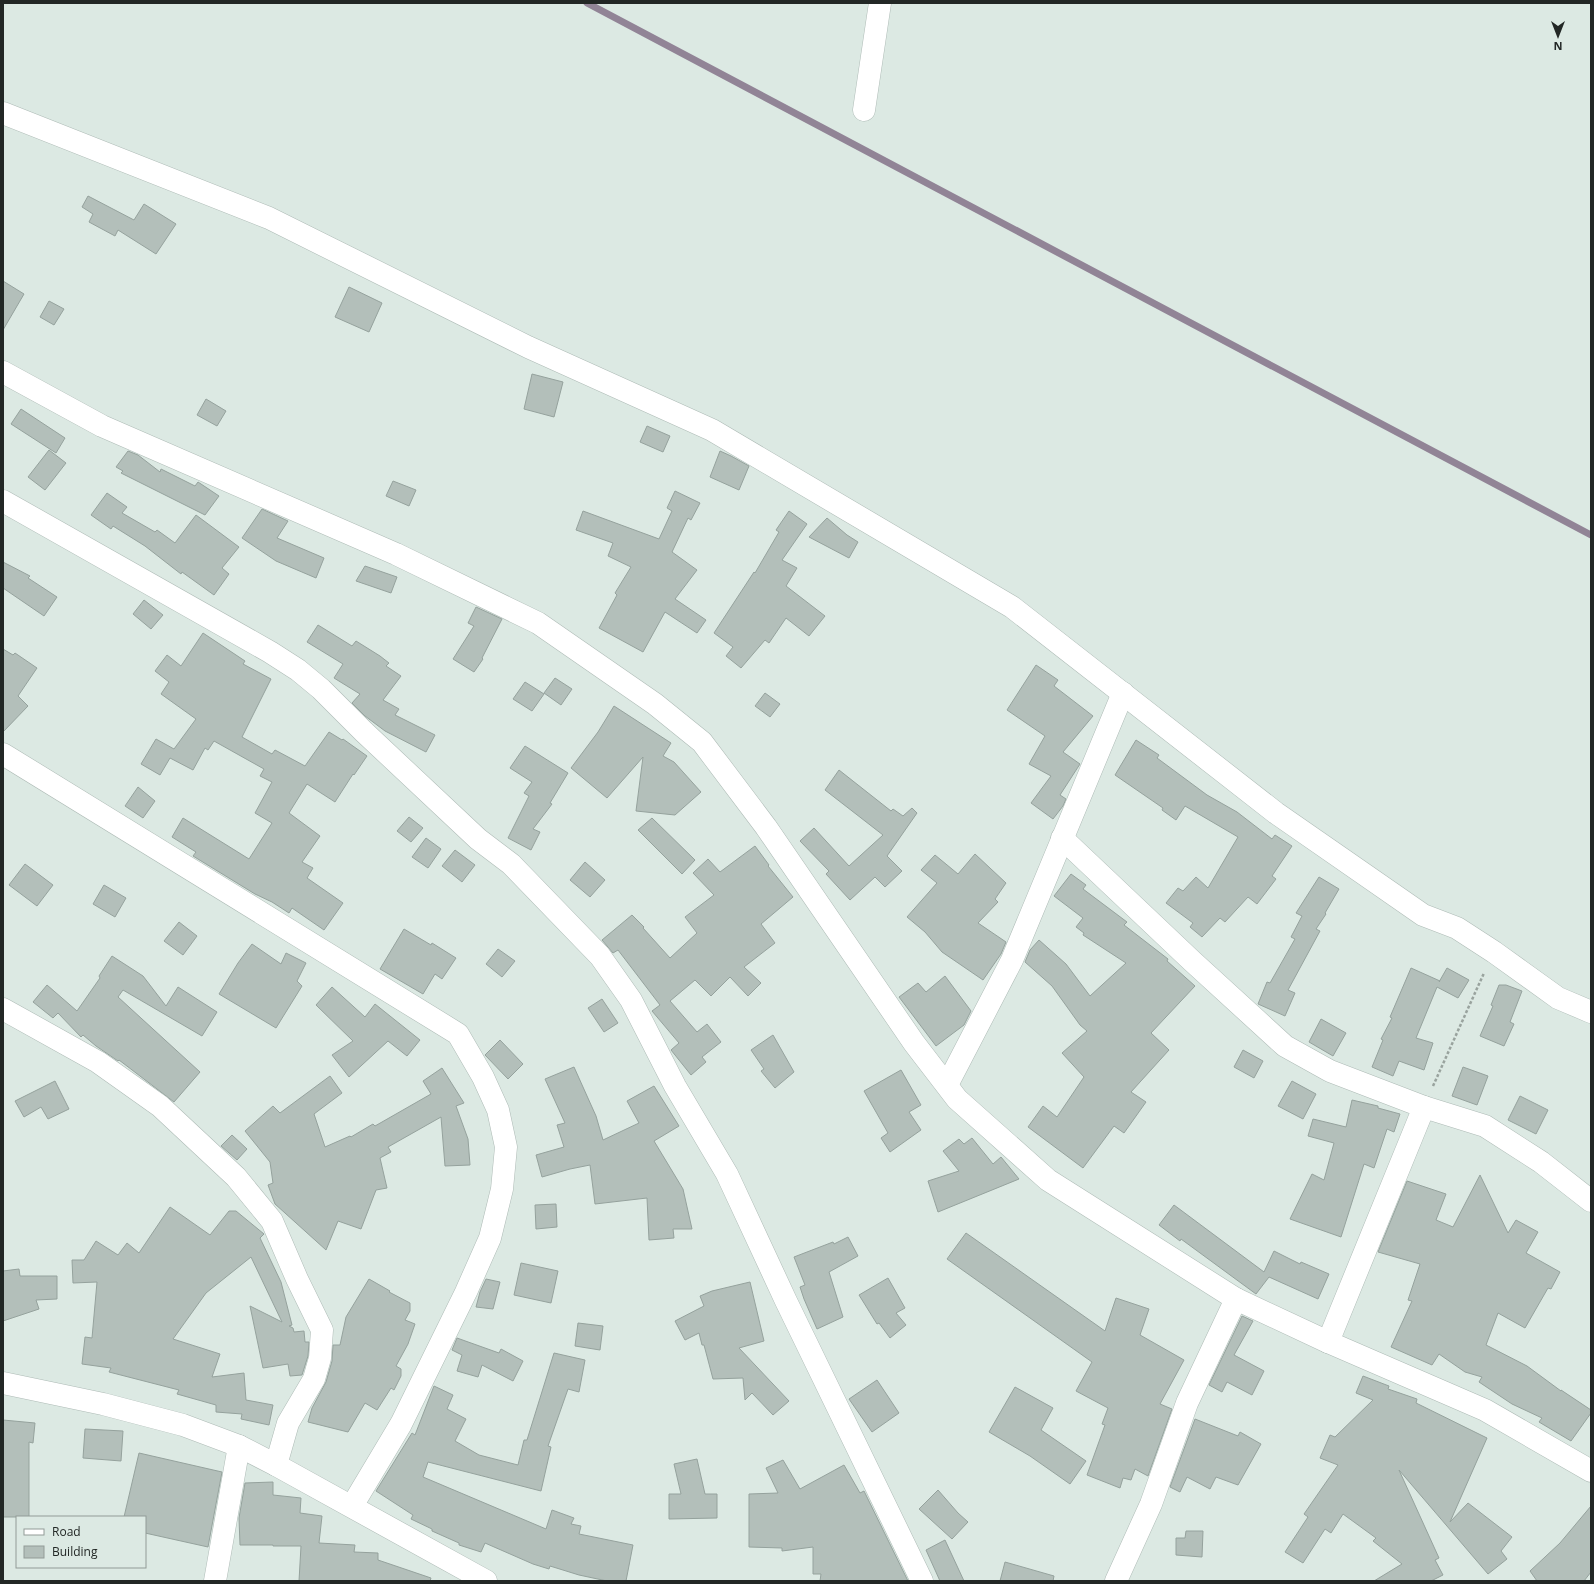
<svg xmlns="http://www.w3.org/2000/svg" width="1594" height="1584" viewBox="0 0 1594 1584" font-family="'Open Sans',sans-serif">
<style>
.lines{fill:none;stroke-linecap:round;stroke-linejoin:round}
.stream{stroke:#918496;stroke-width:7}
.building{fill:#b3bfba;stroke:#95a29d}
.minor-casing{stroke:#aebbb6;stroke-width:23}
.path{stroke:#99a39e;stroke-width:2.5;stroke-dasharray:3 2;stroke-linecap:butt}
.minor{stroke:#fff;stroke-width:22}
</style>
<rect width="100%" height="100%" fill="#dce9e3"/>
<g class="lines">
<!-- stream -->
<path class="stream" d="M587 3 1591 535"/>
</g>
<!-- building -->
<g class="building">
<path d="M88 196 134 220 144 204 176 224 156 254 118 230 115 236 89 222 93 214 82 207Z"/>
<path d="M3 281 24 294 3 330Z"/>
<path d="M349 287 382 303 369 332 335 317Z"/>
<path d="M49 301 64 309 54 325 40 317Z"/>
<path d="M532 374 563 382 554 417 524 409Z"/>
<path d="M206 399 226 411 217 426 197 415Z"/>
<path d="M21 409 65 438 56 453 11 424Z"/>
<path d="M647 426 670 436 663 452 640 442Z"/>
<path d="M49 450 66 463 45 490 28 477Z"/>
<path d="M128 451 138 455 160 472 161 469 195 486 198 482 219 496 205 515 121 473 123 471 116 467Z"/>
<path d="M720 451 731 456 749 466 739 490 710 477Z"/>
<path d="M393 481 416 490 409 506 386 496Z"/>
<path d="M675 491 700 503 691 520 688 518 672 552 697 570 675 599 706 620 697 633 665 612 643 652 599 628 617 595 615 593 631 567 608 556 613 543 576 530 583 511 659 539 672 511 667 508Z"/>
<path d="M107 493 127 507 122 513 155 532 157 530 175 543 196 515 239 547 222 568 229 574 214 595 182 572 181 574 145 546 113 526 111 529 91 515Z"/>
<path d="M262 509 288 521 277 538 324 558 316 578 276 561 242 538Z"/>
<path d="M789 511 807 524 782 560 797 568 786 586 825 616 809 636 786 618 769 643 765 640 741 668 726 656 733 647 714 633 754 572 755 573 779 532 776 530Z"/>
<path d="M827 518 847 535 858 542 849 558 809 537Z"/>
<path d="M3 562 30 576 28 578 57 597 44 616 3 588Z"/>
<path d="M365 566 397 577 391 593 356 581Z"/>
<path d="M144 600 163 615 151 629 133 614Z"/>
<path d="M476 607 502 619 482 658 483 659 474 672 453 659 474 626 468 623Z"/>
<path d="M318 625 352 646 356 641 380 656 389 663 386 666 401 676 383 700 399 709 395 715 435 735 426 752 385 731 365 716 352 703 360 694 334 678 343 664 307 642Z"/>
<path d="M203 633 245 661 243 664 271 679 242 737 272 754 275 750 305 766 329 732 342 740 343 739 367 756 354 775 353 774 335 802 307 784 289 813 320 836 302 862 313 868 307 878 343 903 324 930 292 908 289 913 272 902 255 894 193 856 196 852 172 837 183 818 249 859 272 823 255 813 272 782 260 776 264 769 214 741 208 750 205 748 193 770 170 758 160 775 141 764 156 739 174 749 196 719 161 694 169 682 155 671 167 655 181 666Z"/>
<path d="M3 649 13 655 15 653 37 668 18 696 28 706 3 732Z"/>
<path d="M1036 665 1058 680 1054 686 1093 716 1063 752 1080 764 1060 795 1066 799 1063 806 1053 819 1031 803 1051 776 1029 764 1045 736 1007 710Z"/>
<path d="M555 678 572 689 561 705 544 693Z"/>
<path d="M525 682 544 694 532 711 513 699Z"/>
<path d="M765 693 780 704 770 717 755 706Z"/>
<path d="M614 706 671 743 663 756 674 762 701 792 675 815 636 811 643 757 607 798 571 768 598 732Z"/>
<path d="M1136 740 1159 755 1157 758 1180 775 1207 795 1237 812 1272 839 1275 835 1292 846 1272 876 1276 879 1257 904 1248 897 1225 922 1220 918 1202 937 1190 927 1193 923 1166 903 1178 888 1183 891 1196 877 1208 888 1238 837 1185 806 1176 820 1162 810 1163 808 1115 775Z"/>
<path d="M525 746 568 773 550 803 552 804 533 829 540 832 531 850 508 838 529 796 524 793 532 782 510 768Z"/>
<path d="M839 770 891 811 893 809 903 816 912 808 917 813 887 856 902 871 885 887 875 877 850 900 826 874 829 871 800 841 814 828 849 866 883 835 825 790Z"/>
<path d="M138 787 155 801 143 818 125 806Z"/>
<path d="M409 817 423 828 411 842 397 831Z"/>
<path d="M652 818 695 860 682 874 638 830Z"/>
<path d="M426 838 441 849 428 868 412 857Z"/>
<path d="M755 846 769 865 768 866 793 897 761 924 775 943 744 967 761 983 748 996 730 977 711 996 695 980 670 1001 697 1032 707 1024 721 1042 702 1057 706 1062 691 1075 671 1050 679 1043 652 1011 660 1005 618 950 613 953 602 940 632 915 644 927 643 928 670 958 697 933 685 917 714 895 693 873 708 859 720 872Z"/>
<path d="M455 850 475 865 462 882 442 866Z"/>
<path d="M975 854 1006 883 995 899 998 902 978 923 1006 942 1001 954 983 980 942 952 925 932 907 917 937 883 921 870 935 855 958 874Z"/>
<path d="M585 862 605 880 590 897 570 880Z"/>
<path d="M25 864 53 885 37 906 9 885Z"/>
<path d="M1071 874 1086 885 1083 889 1127 922 1124 925 1168 959 1167 961 1195 986 1151 1033 1169 1050 1131 1092 1146 1102 1124 1133 1114 1126 1083 1168 1028 1127 1043 1106 1057 1117 1084 1077 1062 1053 1087 1031 1080 1025 1052 986 1025 962 1030 950 1039 940 1066 964 1090 996 1126 963 1083 935 1084 933 1076 927 1083 918 1054 896Z"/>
<path d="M1319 877 1339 889 1325 913 1326 914 1316 929 1320 931 1288 990 1295 993 1285 1016 1258 1004 1267 982 1270 983 1295 939 1291 937 1302 916 1296 913Z"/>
<path d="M104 885 126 898 115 917 93 904Z"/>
<path d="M179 922 197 936 183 955 164 941Z"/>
<path d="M404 929 431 945 432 943 456 958 442 979 435 974 423 994 380 969Z"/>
<path d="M252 944 281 964 286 953 306 963 297 981 302 986 276 1028 219 994 238 963Z"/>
<path d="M498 949 515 961 502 977 486 964Z"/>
<path d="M112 956 143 976 166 1006 178 987 217 1012 202 1036 123 990 118 997 200 1072 174 1102 119 1060 118 1061 96 1046 83 1035 81 1037 58 1013 53 1018 33 1002 47 985 77 1011 100 978 99 976Z"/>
<path d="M1411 968 1440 981 1439 982 1447 968 1469 980 1458 998 1437 987 1416 1038 1433 1043 1424 1070 1399 1061 1393 1076 1372 1067 1383 1040 1381 1039 1392 1018 1390 1017Z"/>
<path d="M945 976 971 1011 964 1025 936 1046 899 997 918 983 926 992Z"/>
<path d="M1499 985H1506L1522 991 1510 1022 1514 1024 1504 1046 1480 1036 1493 1006 1491 1005Z"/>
<path d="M332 987 365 1017 375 1004 420 1040 407 1056 388 1041 349 1077 332 1055 353 1041 316 1005Z"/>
<path d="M602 999 618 1023 604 1032 588 1008Z"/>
<path d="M1321 1019 1346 1033 1333 1056 1309 1042Z"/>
<path d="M773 1035 794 1072 775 1088 761 1071 764 1069 751 1050Z"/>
<path d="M500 1040 523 1064 508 1079 485 1055Z"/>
<path d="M1243 1050 1263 1061 1254 1078 1234 1067Z"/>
<path d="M574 1067 596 1116 603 1140 639 1123 627 1101 654 1086 679 1126 654 1141 683 1189 692 1229H673L674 1238 649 1240 647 1198 595 1204 590 1165 570 1169 542 1177 536 1155 564 1147 557 1125 565 1123 545 1079Z"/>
<path d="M1463 1067 1488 1076 1477 1105 1452 1096Z"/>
<path d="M442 1068 464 1103 456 1106 468 1139 470 1165 445 1166 441 1117 388 1147 391 1152 380 1158 387 1188 376 1190 361 1229 338 1221 326 1250 275 1204 268 1185 273 1183 270 1162 245 1131 273 1106 280 1113 330 1076 342 1093 314 1114 325 1147 350 1136 351 1137 373 1124 375 1126 431 1094 423 1081Z"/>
<path d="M901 1070 921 1105 909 1112 921 1130 890 1152 881 1138 888 1133 864 1091Z"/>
<path d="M55 1081 69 1109 48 1119 41 1107 24 1117 15 1101Z"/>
<path d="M1292 1081 1316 1094 1303 1119 1278 1106Z"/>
<path d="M1520 1096 1548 1110 1536 1134 1508 1120Z"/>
<path d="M1352 1100 1378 1106V1108L1400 1114 1394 1132 1387 1129 1374 1168 1364 1164 1341 1237 1290 1219 1312 1174 1324 1180 1334 1143 1308 1136 1313 1119 1346 1127Z"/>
<path d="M232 1135 247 1149 237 1160 221 1146Z"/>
<path d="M972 1138 993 1164 1001 1157 1019 1179 938 1212 928 1181 959 1171 943 1151 959 1139 964 1144Z"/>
<path d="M1480 1175 1508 1233 1516 1220 1538 1232 1526 1253 1560 1272 1551 1289 1548 1288 1525 1328 1498 1313 1486 1345 1527 1366 1561 1391V1390L1591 1410V1413L1571 1441 1539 1422 1542 1418 1512 1404 1479 1382 1482 1377 1465 1372 1439 1354 1432 1365 1391 1347 1412 1301 1408 1300 1420 1264 1378 1252 1407 1181 1446 1194 1436 1220 1453 1227Z"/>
<path d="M556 1204 557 1227 536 1229 535 1205Z"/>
<path d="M1174 1205 1264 1272 1274 1251 1300 1264 1301 1262 1329 1274 1318 1299 1269 1277 1256 1294 1181 1239 1180 1241 1159 1225Z"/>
<path d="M170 1207 210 1235 229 1211H236L264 1234 260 1238 281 1282 292 1325 289 1326 293 1328 294 1332 304 1331 305 1342H309L308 1356 302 1375 290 1376 288 1364 263 1368 250 1306 282 1322 251 1257 206 1293 173 1339 220 1354 212 1377 244 1373 246 1400 273 1405 269 1425 241 1419 242 1414 216 1412V1405L177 1394 179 1390 109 1372 111 1368 82 1364 85 1337 92 1338 97 1282 73 1283 72 1260H84L96 1241 118 1255 127 1243 139 1253Z"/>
<path d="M966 1233 1105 1331 1116 1298 1149 1309 1140 1335 1184 1360 1160 1404 1172 1409 1148 1476 1135 1469 1131 1480 1123 1478 1120 1488 1087 1475 1105 1425 1102 1424 1108 1408 1076 1391 1092 1362 947 1259Z"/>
<path d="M848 1237 858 1256 829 1272 843 1317 817 1329 804 1299 800 1287 805 1285 794 1257 833 1242 834 1244Z"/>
<path d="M521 1263 558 1271 551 1303 514 1295Z"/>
<path d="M19 1269 20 1276H57V1299L36 1300 39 1309 3 1321V1271Z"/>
<path d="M888 1278 905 1308 896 1313 906 1325 890 1338 879 1323 877 1324 859 1295Z"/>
<path d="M369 1279 390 1291 389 1292 410 1303V1311L405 1320 415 1324 408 1344 396 1366 401 1369V1376L394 1390 391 1388 377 1410 365 1403 348 1432 308 1422 312 1408 326 1382 332 1361 333 1345H340L346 1317Z"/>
<path d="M486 1279 500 1282 493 1309 476 1307 480 1292Z"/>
<path d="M750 1282 764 1341 739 1348 789 1401 773 1415 752 1393 745 1400 743 1378 713 1379 704 1345H702L699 1333 685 1340 675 1321 704 1306 700 1296 712 1291Z"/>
<path d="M1242 1316 1253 1321 1234 1355 1264 1371 1252 1395 1227 1382 1222 1392 1209 1385Z"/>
<path d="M578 1323 603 1326 600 1350 575 1346Z"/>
<path d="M457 1338 499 1353 501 1349 523 1361 513 1381 482 1365 478 1377 457 1371 462 1355 452 1350Z"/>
<path d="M554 1353 585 1360 579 1392 568 1389 548 1446 551 1447 541 1491 428 1462 423 1477 546 1529 552 1510 574 1518 571 1524 581 1526 579 1534 633 1545 626 1581H607L579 1575 550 1566 549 1569 533 1564 485 1543 481 1552 459 1545V1543L432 1531V1529L411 1519 413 1515 376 1491 412 1433 415 1435 434 1386 453 1395 447 1409 466 1419 455 1441 479 1455 518 1465 524 1440H527Z"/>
<path d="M1363 1376 1389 1386 1388 1389 1417 1399 1416 1403 1487 1438 1450 1522 1468 1503 1512 1537 1501 1551 1507 1559 1488 1574 1399 1470 1439 1558 1435 1560 1443 1575 1431 1581H1374L1402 1564 1373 1541 1376 1538 1343 1514 1331 1533 1325 1529 1303 1563 1285 1552 1308 1517 1304 1514 1338 1465 1320 1458 1330 1435 1335 1437 1373 1400 1356 1393Z"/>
<path d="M877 1380 899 1413 872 1432 849 1399Z"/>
<path d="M1015 1387 1053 1408 1041 1430 1086 1461 1070 1484 1030 1456 989 1432Z"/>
<path d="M1195 1419 1238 1436 1240 1432 1261 1444 1238 1485 1216 1477 1210 1489 1187 1477 1180 1492 1170 1487Z"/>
<path d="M3 1420 35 1423 33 1443 29 1442V1517H3Z"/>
<path d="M85 1429 123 1431 121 1461 83 1458Z"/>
<path d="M139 1453 222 1472 208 1547 145 1533V1517H124Z"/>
<path d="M697 1459 705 1494H717V1518L669 1519V1494H681L674 1464Z"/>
<path d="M783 1460 800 1489 844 1465 860 1493 864 1491 908 1581H820L821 1574H813V1547L782 1551V1548L749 1547V1494L778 1493 766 1468Z"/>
<path d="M273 1482V1495L301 1498 300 1513 322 1516 319 1543 355 1545 354 1552 378 1553V1560L431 1578 430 1581H299L301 1546H273V1545H240L239 1518 245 1483Z"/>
<path d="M938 1490 958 1513 968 1522 952 1539 919 1509Z"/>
<path d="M1591 1506V1572L1584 1581H1537L1530 1571 1560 1543Z"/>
<path d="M1186 1531H1203L1202 1557 1176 1555V1538H1185Z"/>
<path d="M945 1540 964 1581H940L926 1550Z"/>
<path d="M1005 1562 1054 1576 1053 1581H1000Z"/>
</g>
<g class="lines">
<defs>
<g id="minor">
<path d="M864 110 880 3"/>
<path d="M3 113 269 218 528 347 712 430 1012 607 1276 813 1423 915 1457 928 1494 952 1558 998 1591 1012"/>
<path d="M3 372 102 426 396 554 538 623 655 704 702 742 766 827 914 1043 957 1099 1048 1180 1236 1299 1328 1342 1485 1410 1591 1471"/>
<path d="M3 501 270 652 298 670 321 689 364 732 478 839 511 864 600 956 631 1000 675 1086 727 1174 786 1301 922 1581"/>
<path d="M3 754 458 1034 483 1077 498 1110 506 1147 502 1189 490 1238 466 1292 401 1424 352 1506"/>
<path d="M1062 838 1192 961 1285 1046 1330 1071 1424 1107 1485 1126 1541 1162 1591 1201"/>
<path d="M3 1009 98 1062 160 1106 236 1177 272 1221 297 1279 322 1330 320 1358 314 1379 288 1423 276 1465"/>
<path d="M947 1085 1012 960 1123 693"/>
<path d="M1328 1342 1424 1107"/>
<path d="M3 1383 103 1404 183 1425 239 1446 276 1465 486 1581"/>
<path d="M215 1581 239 1446"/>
<path d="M1116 1581 1151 1504 1187 1403 1236 1299"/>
</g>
</defs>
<!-- minor casing -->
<use href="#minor" class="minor-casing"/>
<!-- path -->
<path class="path" d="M1433 1086 1484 973"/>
<!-- minor -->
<use href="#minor" class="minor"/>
</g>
<!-- border -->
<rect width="1594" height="1584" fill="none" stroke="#222725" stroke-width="8"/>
<!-- legend -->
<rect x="16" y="1516" width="130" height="52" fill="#dce9e3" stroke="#929b97"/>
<rect x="24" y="1529" width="20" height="6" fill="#ffffff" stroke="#929b97"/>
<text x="52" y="1536" font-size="12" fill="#222725">Road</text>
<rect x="24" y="1546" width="20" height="12" fill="#b3bfba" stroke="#929b97"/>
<text x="52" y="1556" font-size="12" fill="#222725">Building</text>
<!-- north arrow -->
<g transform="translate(1558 36) rotate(180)" stroke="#dce9e3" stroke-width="3" paint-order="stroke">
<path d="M0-3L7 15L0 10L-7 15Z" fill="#222725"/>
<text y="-6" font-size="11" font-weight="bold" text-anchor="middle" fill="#222725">N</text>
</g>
</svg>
